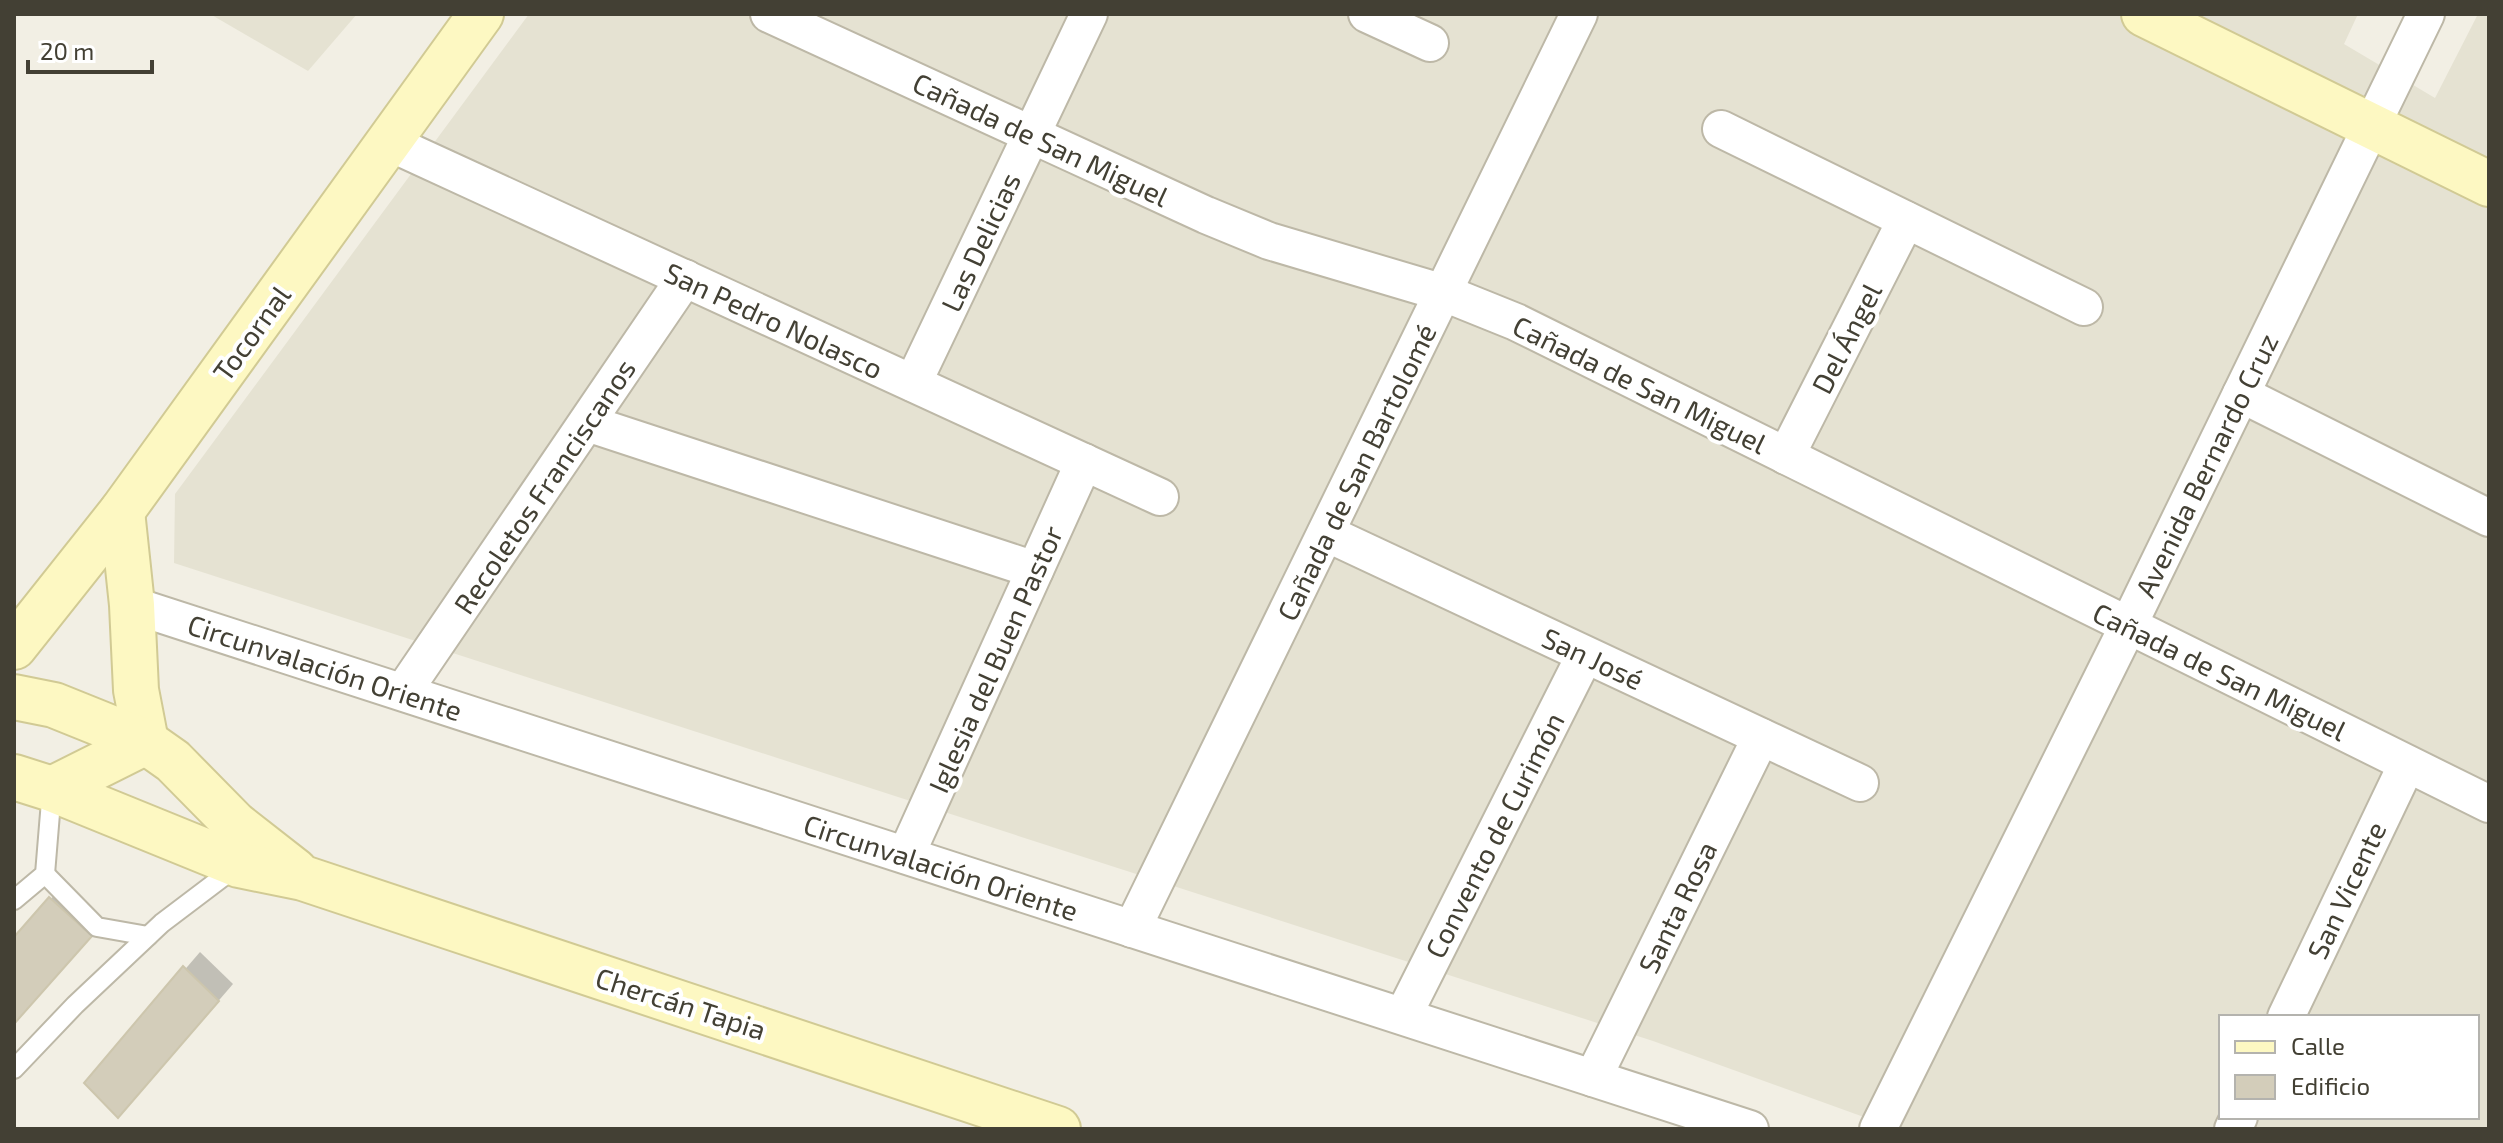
<svg xmlns="http://www.w3.org/2000/svg" width="2503" height="1143" viewBox="0 0 2503 1143" font-family="'Exo 2',sans-serif">
<style>
.residential{fill:#e5e2d2;fill-rule:evenodd}
.shadow{fill:#0003}
.building{fill:#d3cdba;stroke:#cdc6ad;stroke-width:2}
.lines{fill:none;stroke-linecap:round;stroke-linejoin:round}
.lane-casing{stroke:#bdb8a7;stroke-width:22}
.street-casing{stroke:#bdb8a7;stroke-width:40}
.secondary-casing{stroke:#d1ca94;stroke-width:48}
.lane{stroke:#fff;stroke-width:18}
.street{stroke:#fff;stroke-width:36}
.secondary{stroke:#fdf8c2;stroke-width:44}
.labels{text-anchor:middle;dominant-baseline:central;stroke-width:8;stroke-linejoin:round;paint-order:stroke}
.street-label{font-size:28px;fill:#434034;stroke:#fff}
</style>
<rect width="100%" height="100%" fill="#f2efe4"/>
<!-- residential -->
<g class="residential">
<path d="M210 14H357L308 71Z"/>
<path d="M529 14H2358L2344 44 2435 98 2478 14H2489V1129H1897L1653 1041 174 563 175 494ZM2221 1017H2477V1117H2221Z"/>
</g>
<!-- shadow -->
<g class="shadow">
<path d="M58 891 98 927 14 1022V940Z"/>
<path d="M200 952 233 984 133 1100 87 1083Z"/>
</g>
<!-- building -->
<g class="building">
<path d="M49 897 92 936 14 1024V937Z"/>
<path d="M183 966 219 1001 118 1118 84 1083Z"/>
</g>
<g class="lines">
<defs>
<g id="lane">
<path d="M45 874 97 927 148 936"/>
<path d="M14 900 45 874 52 789"/>
<path d="M14 1069 75 1005 162 923 236 867"/>
</g>
<g id="street">
<path d="M769 14 1206 215 1269 241 1444 293 1516 322 2489 804"/>
<path d="M1367 14 1430 43"/>
<path d="M1721 129 2084 307"/>
<path d="M388 142 1160 497"/>
<path d="M913 383 1089 14"/>
<path d="M2241 394 2489 518"/>
<path d="M587 423 1035 570"/>
<path d="M1786 456 1906 220"/>
<path d="M1326 533 1860 783"/>
<path d="M132 605 1750 1129"/>
<path d="M403 692 685 278"/>
<path d="M906 855 1084 462"/>
<path d="M1132 929 1579 14"/>
<path d="M1403 1016 1585 655"/>
<path d="M2286 1017 2407 764"/>
<path d="M1593 1078 1761 737"/>
<path d="M1878 1129 2128 626 2426 14"/>
<path d="M2233 1129 2239 1117"/>
</g>
<g id="secondary">
<path d="M2144 14 2489 184"/>
<path d="M122 511 132 605 136 690 146 742"/>
<path d="M14 647 122 511 481 14"/>
<path d="M14 697 54 705 146 742 173 761 235 824 295 871"/>
<path d="M14 777 52 789 239 865 303 878 1058 1129"/>
<path d="M52 789 146 742"/>
</g>
</defs>
<!-- lane casing -->
<use href="#lane" class="lane-casing"/>
<!-- street casing -->
<use href="#street" class="street-casing"/>
<!-- secondary casing -->
<use href="#secondary" class="secondary-casing"/>
<!-- lane -->
<use href="#lane" class="lane"/>
<!-- street -->
<use href="#street" class="street"/>
<!-- secondary -->
<use href="#secondary" class="secondary"/>
</g>
<g class="labels">
<!-- street labels -->
<g class="street-label">
<text transform="translate(1041 139) rotate(25)">Cañada de San Miguel</text>
<text transform="translate(980 242) rotate(-65)">Las Delicias</text>
<text transform="translate(774 320) rotate(25)">San Pedro Nolasco</text>
<text transform="translate(251 333) rotate(-54)">Tocornal</text>
<text transform="translate(1846 338) rotate(-63)">Del Ángel</text>
<text transform="translate(1640 384) rotate(26)">Cañada de San Miguel</text>
<text transform="translate(2206 465) rotate(-64)">Avenida Bernardo Cruz</text>
<text transform="translate(1356 472) rotate(-64)">Cañada de San Bartolomé</text>
<text transform="translate(544 486) rotate(-56)">Recoletos Franciscanos</text>
<text transform="translate(1593 658) rotate(25)">San José</text>
<text transform="translate(995 659) rotate(-66)">Iglesia del Buen Pastor</text>
<text transform="translate(325 667) rotate(18)">Circunvalación Oriente</text>
<text transform="translate(2220 671) rotate(26)">Cañada de San Miguel</text>
<text transform="translate(1494 835) rotate(-63)">Convento de Curimón</text>
<text transform="translate(941 867) rotate(18)">Circunvalación Oriente</text>
<text transform="translate(2346 890) rotate(-65)">San Vicente</text>
<text transform="translate(1677 907) rotate(-64)">Santa Rosa</text>
<text transform="translate(681 1003) rotate(18)">Chercán Tapia</text>
</g>
</g>
<!-- border -->
<rect width="2503" height="1143" fill="none" stroke="#434034" stroke-width="32"/>
<!-- legend -->
<rect x="2219" y="1015" width="260" height="104" fill="#ffffff" stroke="#b4b3ae" stroke-width="2"/>
<rect x="2235" y="1041" width="40" height="12" fill="#fdf8c2" stroke="#b4b3ae" stroke-width="2"/>
<text x="2291" y="1055" font-size="24" fill="#434034">Calle</text>
<rect x="2235" y="1075" width="40" height="24" fill="#d3cdba" stroke="#b4b3ae" stroke-width="2"/>
<text x="2291" y="1095" font-size="24" fill="#434034">Edificio</text>
<!-- scale -->
<path d="M28 60v12h124v-12" fill="none" stroke="#434034" stroke-width="4"/>
<text x="40" y="60" font-size="24" fill="#434034" stroke="#ffffff" stroke-width="6" paint-order="stroke">20 m</text>
</svg>
